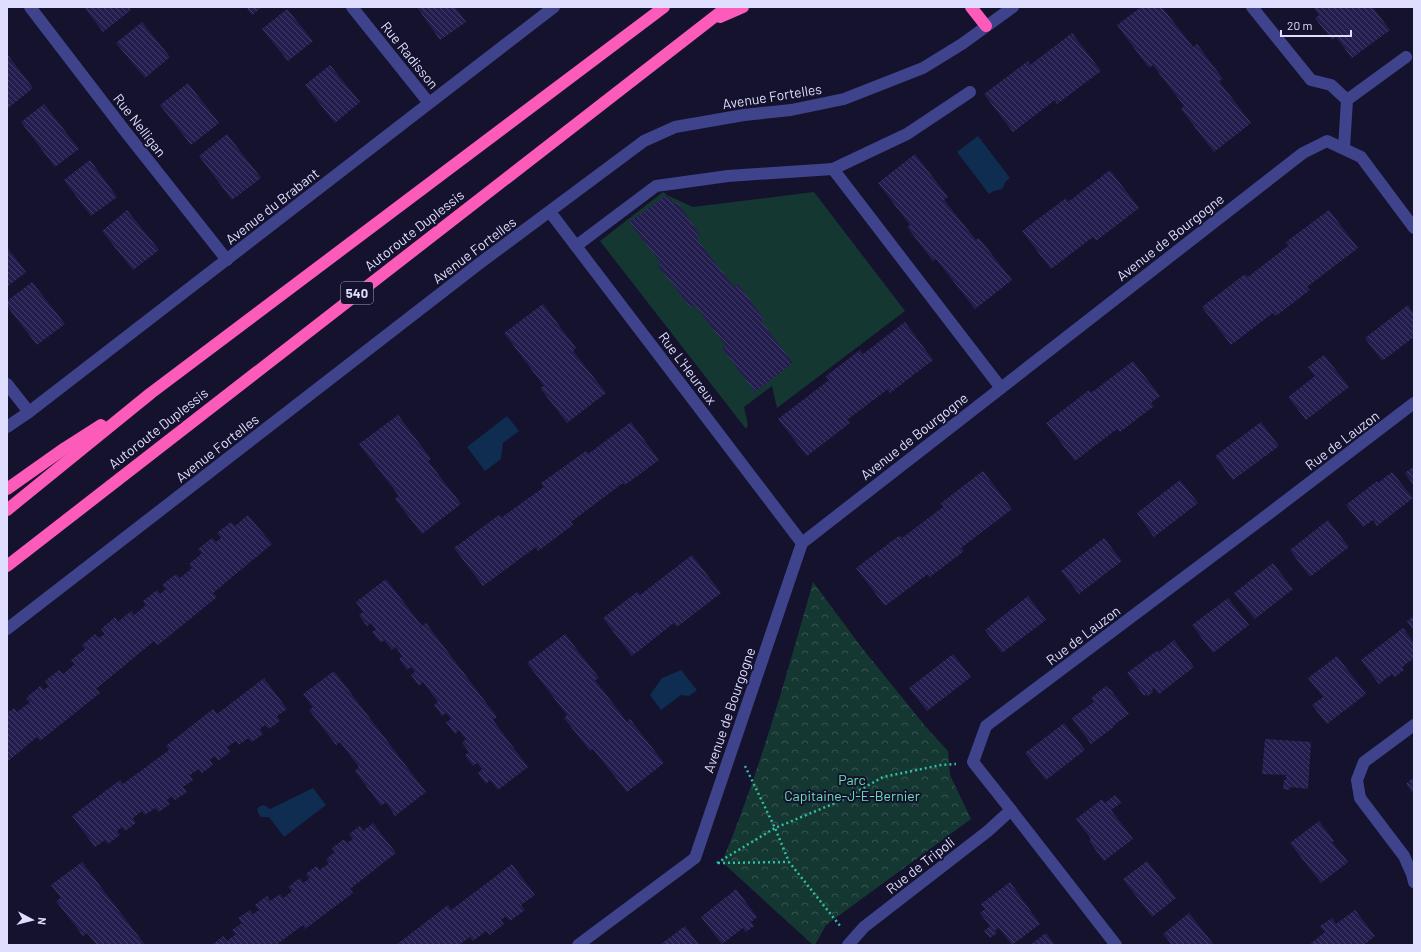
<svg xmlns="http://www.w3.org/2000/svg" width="1421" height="952" viewBox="0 0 1421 952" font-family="Barlow,sans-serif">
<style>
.grass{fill:#153732}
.park{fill:url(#park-crowns)}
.water{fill:#0e2d50}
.building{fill:url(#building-back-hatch)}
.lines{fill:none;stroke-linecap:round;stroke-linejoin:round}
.path{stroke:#32bfa7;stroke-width:2.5;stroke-dasharray:2 3;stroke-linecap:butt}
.minor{stroke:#3e438b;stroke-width:12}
.highway{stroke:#fd5bba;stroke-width:12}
.labels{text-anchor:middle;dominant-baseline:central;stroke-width:4;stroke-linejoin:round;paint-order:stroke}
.shield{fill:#14122d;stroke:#a2a1c0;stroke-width:1}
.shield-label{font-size:13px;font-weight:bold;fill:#dfdeff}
.street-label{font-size:14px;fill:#dfdeff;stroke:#14122d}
.park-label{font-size:14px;fill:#69e0b6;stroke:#14122d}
</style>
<defs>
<pattern id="park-crowns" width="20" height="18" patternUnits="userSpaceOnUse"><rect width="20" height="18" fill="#153732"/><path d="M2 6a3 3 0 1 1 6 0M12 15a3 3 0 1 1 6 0" fill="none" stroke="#375451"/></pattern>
<pattern id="building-back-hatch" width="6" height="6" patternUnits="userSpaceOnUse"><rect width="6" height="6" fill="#231e4e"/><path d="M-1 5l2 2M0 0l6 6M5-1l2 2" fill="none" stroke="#423e69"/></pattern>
</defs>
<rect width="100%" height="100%" fill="#14122d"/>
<!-- grass -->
<path class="grass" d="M663 192 667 195 693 207 814 192 905 311 777 408 772 386 744 407 748 425 746 429 600 241Z"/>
<!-- park -->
<path class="park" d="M813 582 862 648 926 727 948 751 950 775 971 819 826 925 815 945H813L722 862C760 771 786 677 813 582Z"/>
<!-- water -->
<g class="water">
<path d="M978 136 1010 178 1006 181 1002 189 994 191 989 194 957 152Z"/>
<path d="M507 416 519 431 503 443 501 459 485 471 467 447Z"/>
<path d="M681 670 697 690 689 696 681 695 661 710 650 695 662 678Z"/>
<path d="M313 788 326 805 284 837 269 817H261L258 813 257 809 260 806 264 805 270 809Z"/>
</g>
<!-- building -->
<g class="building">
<path d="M84 7H129L131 10 103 32Z"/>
<path d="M246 7H262L252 15Z"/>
<path d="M417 7H455L466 22 440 40Z"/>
<path d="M1141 7H1162L1193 47 1197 44 1223 79 1219 81 1251 123 1214 152 1181 109 1184 106 1153 65 1149 68 1117 25Z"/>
<path d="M1313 7H1376L1374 9 1390 30 1352 58 1336 37 1332 40 1315 18 1319 15Z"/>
<path d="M287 9 313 41 288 61 262 29Z"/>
<path d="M142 22 170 57 145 78 116 43Z"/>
<path d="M1072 33 1101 71 1057 104 1055 100 1013 132 984 94 1028 61 1030 65Z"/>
<path d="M7 54 33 88 7 109Z"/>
<path d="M330 65 360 102 335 123 305 85Z"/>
<path d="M188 83 219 123 191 145 160 105Z"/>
<path d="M44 104 79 149 55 167 21 122Z"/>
<path d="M227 134 261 178 232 200 199 156Z"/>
<path d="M915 154 948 197 944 200 976 240 979 238 1012 280 975 309 936 259 933 261 907 227 910 225 878 183Z"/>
<path d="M90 160 117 197 91 216 64 180Z"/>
<path d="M1110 170 1139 208 1096 241 1093 237 1051 269 1022 231 1066 198 1068 202Z"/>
<path d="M667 195 674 204 677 202 700 235 696 238 734 287 738 284 764 319 761 321 793 363 755 392 722 348 726 346 695 305 691 308 658 266 661 263 629 222Z"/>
<path d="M127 210 159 250 133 270 102 231Z"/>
<path d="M1329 210 1358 248 1307 287 1310 290 1276 316 1273 313 1231 345 1202 307 1245 274 1248 277 1289 245 1286 242Z"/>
<path d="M7 247 26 272 7 287Z"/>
<path d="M32 282 65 324 37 345 7 306V301Z"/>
<path d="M543 304 576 348 573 351 606 393 567 423 540 388 544 386 504 333Z"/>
<path d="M1408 305 1414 314V337L1382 361 1365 338Z"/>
<path d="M905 322 933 360 890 393 888 389 847 420 850 423 807 456 778 419 829 380 826 376 860 350 863 354Z"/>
<path d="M1324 355 1349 387 1306 420 1288 397 1315 376 1308 367Z"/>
<path d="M1133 361 1160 396 1151 403 1154 406 1120 432 1117 429 1075 461 1046 423 1089 390 1091 393Z"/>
<path d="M398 415 431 459 428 461 461 504 422 534 395 499 399 496 359 444Z"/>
<path d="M631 422 659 460 625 485 623 483 571 522 573 525 538 551 536 547 483 586 454 548 499 515 501 518 544 487 541 483 586 451 588 454Z"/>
<path d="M1261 422 1279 446 1233 480 1215 456Z"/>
<path d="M1414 466V486L1405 473Z"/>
<path d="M983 471 1012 509 961 548 964 551 930 577 928 574 885 606 856 568 900 535 902 538 943 507 941 503Z"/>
<path d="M1392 472 1413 498 1377 526 1373 520 1363 527 1346 505 1377 481 1378 483Z"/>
<path d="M1180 480 1198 503 1154 537 1137 513Z"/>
<path d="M248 515 272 544 213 593 217 597 158 645 154 641 96 689 100 693 40 741 37 737 7 762V713L14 708 17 712 30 702 26 698 40 686 44 690 49 686 45 681 59 670 63 674 75 664 71 660 85 649 82 645 95 634 98 638 105 634 101 629 115 617 118 622 131 611 134 615 146 605 143 601 157 590 160 594 166 589 162 585 176 574 180 578 192 568 189 564 202 553 198 549 212 538 216 542 221 538 217 533 231 522 235 526Z"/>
<path d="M1328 520 1349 547 1310 577 1290 550Z"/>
<path d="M1104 538 1122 561 1079 594 1061 571Z"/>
<path d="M692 555 721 593 677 627 674 623 632 656 603 618 637 592 640 595Z"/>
<path d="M1273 563 1293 589 1255 619 1234 593Z"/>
<path d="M386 579 422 626 426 623 497 717 493 720 528 767 498 790 490 780 486 784 478 773 482 769 477 763 473 766 465 755 469 752 462 743 466 739 459 730 455 734 446 722 451 719 446 713 442 716 434 705 438 702 423 682 419 686 411 675 415 672 411 667 407 670 399 659 402 656 396 647 392 650 384 640 381 643 372 632 376 629 371 623 367 626 359 615 363 612 356 602Z"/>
<path d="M1028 596 1046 620 1002 653 985 630Z"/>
<path d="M1228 598 1249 625 1213 653 1192 625Z"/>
<path d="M1414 616V631L1407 621Z"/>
<path d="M1403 628 1414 643V658L1402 667 1404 670 1395 677 1392 674 1379 684 1361 660Z"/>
<path d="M565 634 599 678 595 680 627 722 630 719 664 763 627 792 593 749 590 751 564 718 567 715 527 663Z"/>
<path d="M1174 640 1194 667 1159 694 1154 688 1152 690 1153 692 1147 697 1146 694 1144 696 1127 673 1158 650 1159 652Z"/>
<path d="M953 654 971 677 927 711 909 688Z"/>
<path d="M1337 656 1366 694 1327 724 1312 705 1323 697 1308 678Z"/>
<path d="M334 671 426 792 395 816 386 802 381 806 355 771 359 767 340 742 336 745 309 710 313 707 303 694Z"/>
<path d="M264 678 287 709 277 716 280 721 269 729 265 725 260 729 263 734 252 742 248 738 239 745 236 741 227 747 230 752 218 761 215 756 210 760 213 765 202 773 199 769 190 775 193 780 183 787 187 792 175 800 172 796 167 800 170 804 159 812 155 808 145 815 142 811 133 818 136 823 125 831 122 827 117 831 120 835 108 844 105 840 95 847 72 816 120 780 123 784 169 750 166 746 213 709 217 714Z"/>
<path d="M1106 686 1109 689H1110L1129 714 1113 726 1114 727 1091 744 1072 718 1094 702 1091 698Z"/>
<path d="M1064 723 1085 750 1046 780 1025 753Z"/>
<path d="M1265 739 1311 742 1308 789 1290 787V790L1283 789 1284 780H1286V775L1262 774Z"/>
<path d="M1414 777V795L1406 784Z"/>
<path d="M1115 795 1121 803 1111 810 1133 839 1104 861 1089 841 1091 839 1076 819 1102 799 1105 803Z"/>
<path d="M1319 821 1334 841 1332 842 1348 862 1321 883 1290 843Z"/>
<path d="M373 823 396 853 350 889 353 893 305 929 303 925 276 945H212L223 936 227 941 236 934 232 930 242 923 238 918 250 910 253 914 259 910 255 905 267 896 270 901 280 894 283 898 292 891 288 887 300 878 303 883 309 879 306 874 316 866 320 870 329 863 326 859 335 852 332 848 344 839 347 843 353 839 349 834 360 826 363 831Z"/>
<path d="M1147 861 1176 898 1152 917 1123 879Z"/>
<path d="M82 862 145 945H97L87 933 83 936 56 901 61 898 51 885Z"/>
<path d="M512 864 535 895 521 905 525 910 510 921 506 916 501 920 504 924 490 935 486 931 473 941 470 937 459 945H396L448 905 451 910Z"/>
<path d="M1010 882 1040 924 1012 945 999 928 995 930 997 933 990 938 984 931 990 926 980 913 985 909 981 904Z"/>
<path d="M736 889 757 917 751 922 754 926 746 932 743 928 722 944 701 917Z"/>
<path d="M1355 910 1375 936 1364 945H1309L1325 932 1320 926 1332 918 1336 924Z"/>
<path d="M1189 913 1214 945H1172L1163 934Z"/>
<path d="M685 926 699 945H660Z"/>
<path d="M1046 933 1055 945H1030Z"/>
</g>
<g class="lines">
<!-- path -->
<g class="path">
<path d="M745 766 775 828 789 862 841 927"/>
<path d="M717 863 775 828 840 801 883 777 941 765 956 764"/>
<path d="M718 863 789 862"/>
</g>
<!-- minor -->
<g class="minor">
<path d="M30 7 125 131 227 260"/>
<path d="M352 7 429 103"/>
<path d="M1252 7 1311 80 1331 85 1347 100"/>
<path d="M1344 148 1347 100 1406 57"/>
<path d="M833 169 907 134 970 92"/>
<path d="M550 212 802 543"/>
<path d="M576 246 656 186 728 176 833 169 1001 388"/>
<path d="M7 384 29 412"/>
<path d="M7 427 29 412 554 7"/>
<path d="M7 629 480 263 644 141 675 127 744 115 791 110 844 99 923 68 962 44 1013 7"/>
<path d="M1414 725 1364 762 1357 780 1360 798 1404 856 1412 874 1414 882"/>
<path d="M578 945 695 858 802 543 1303 153 1327 141 1361 157 1414 228"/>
<path d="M848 945 864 927 988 831 1011 810"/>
<path d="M1116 945 1011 810 973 762 986 726 1258 522 1414 403"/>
</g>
<!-- highway -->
<g class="highway">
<path d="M971 7 986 26"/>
<path d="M720 17 743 7"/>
<path d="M7 489 65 448 101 425"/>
<path d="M7 510 151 393 664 7"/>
<path d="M7 566 727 7"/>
</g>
</g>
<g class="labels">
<!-- shield labels -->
<rect class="shield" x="341" y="282" width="32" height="22" rx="3"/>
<g class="shield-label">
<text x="357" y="293">540</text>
</g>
<!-- street labels -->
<g class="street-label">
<text transform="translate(410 55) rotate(51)">Rue Radisson</text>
<text transform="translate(772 96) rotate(-9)">Avenue Fortelles</text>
<text transform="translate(140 125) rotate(52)">Rue Nelligan</text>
<text transform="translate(272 206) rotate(-38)">Avenue du Brabant</text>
<text transform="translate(414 230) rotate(-38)">Autoroute Duplessis</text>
<text transform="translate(1170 237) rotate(-38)">Avenue de Bourgogne</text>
<text transform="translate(474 250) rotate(-37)">Avenue Fortelles</text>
<text transform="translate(688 368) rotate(53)">Rue L'Heureux</text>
<text transform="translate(158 428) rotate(-38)">Autoroute Duplessis</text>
<text transform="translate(914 436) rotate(-38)">Avenue de Bourgogne</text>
<text transform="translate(1342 440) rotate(-37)">Rue de Lauzon</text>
<text transform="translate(217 448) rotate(-38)">Avenue Fortelles</text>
<text transform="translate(1083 635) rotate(-37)">Rue de Lauzon</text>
<text transform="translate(729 710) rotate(-71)">Avenue de Bourgogne</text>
<text transform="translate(920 865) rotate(-38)">Rue de Tripoli</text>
</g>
<!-- park labels -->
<g class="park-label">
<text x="852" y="779">Parc<tspan x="852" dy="16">Capitaine-J-E-Bernier</tspan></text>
</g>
</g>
<!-- border -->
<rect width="1421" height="952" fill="none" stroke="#dfdeff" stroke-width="16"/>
<!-- north arrow -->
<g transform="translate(32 920) rotate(97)" stroke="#14122d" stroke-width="3" paint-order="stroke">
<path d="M0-3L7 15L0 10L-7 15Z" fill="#dfdeff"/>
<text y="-6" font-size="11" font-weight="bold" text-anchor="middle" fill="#dfdeff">N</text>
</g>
<!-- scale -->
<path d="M1281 30v6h70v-6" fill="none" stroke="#dfdeff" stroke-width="2"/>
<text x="1287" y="30" font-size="12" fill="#dfdeff" stroke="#14122d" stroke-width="3" paint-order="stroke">20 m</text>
</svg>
